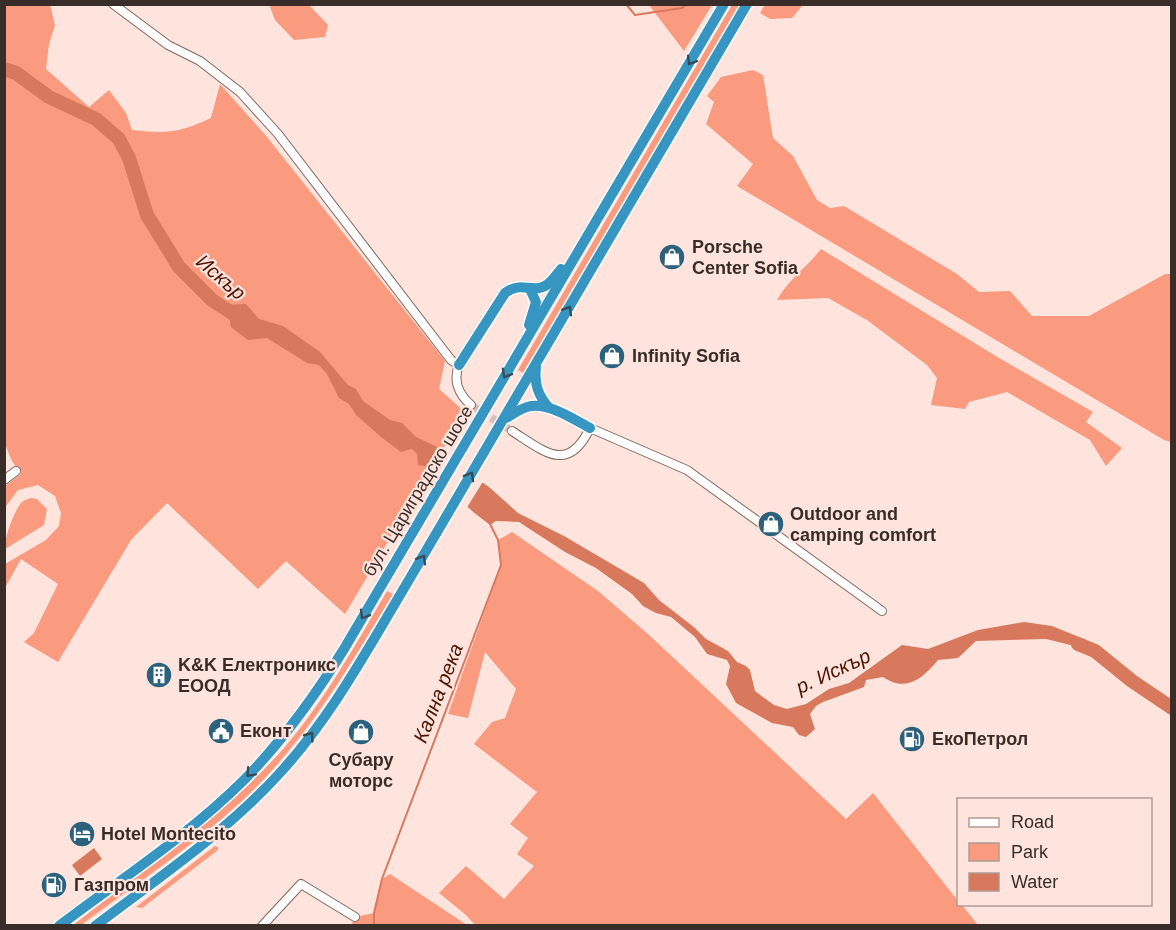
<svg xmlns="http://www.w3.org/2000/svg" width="1176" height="930" viewBox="0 0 1176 930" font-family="Helvetica,sans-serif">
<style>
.green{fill:#fa9a7f}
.water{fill:#d8785d}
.pier{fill:#fee4dd}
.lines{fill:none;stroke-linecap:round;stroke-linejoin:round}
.stream{stroke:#d8785d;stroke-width:2}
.river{stroke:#d8785d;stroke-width:14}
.minor-tunnel{stroke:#d7bfb9;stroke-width:8;stroke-dasharray:8 4;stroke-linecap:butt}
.minor-casing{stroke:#82665e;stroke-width:10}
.highway-casing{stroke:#fff;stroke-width:13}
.minor{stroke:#fff;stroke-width:8}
.highway{stroke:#3795c2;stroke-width:10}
.oneway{stroke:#384c57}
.labels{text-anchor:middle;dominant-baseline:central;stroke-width:4.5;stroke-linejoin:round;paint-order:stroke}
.poi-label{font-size:18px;font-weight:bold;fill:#392d29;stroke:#fee4dd;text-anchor:start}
.street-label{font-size:18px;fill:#392d29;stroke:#fee4dd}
.water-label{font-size:20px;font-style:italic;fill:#4f1302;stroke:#fee4dd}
</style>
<rect width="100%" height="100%" fill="#fee4dd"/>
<!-- green -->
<g class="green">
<path d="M5 5H50L55 25 49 44 46 69 89 107 109 90 126 113 132 130C167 134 179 133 211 118L220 84 267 137 445 361 439 389 465 412 345 614 286 561 258 589 167 503 131 540 58 662 24 642 34 633 58 584 21 559 5 588V564L46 540 59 526 61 513 55 496 38 485 18 490 4 509 5 486 21 474 12 461 4 442Z"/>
<path d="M271 5H309L328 25 325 37 294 40 275 20 270 7Z"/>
<path d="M649 5H712L684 51Z"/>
<path d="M732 5H739L523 373 518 370Z"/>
<path d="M765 5V4L803 5 792 18 770 19 760 13Z"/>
<path d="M753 70 763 75 773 138 793 156 817 200 830 208 844 206 957 274 979 292 1010 291 1032 316H1089L1165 274H1171V442L1164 440 737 186 753 164 706 124 714 102 707 96 721 77Z"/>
<path d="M821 249 999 358 1093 412 1086 422 1122 448 1106 466 1090 440 1007 392 969 402 965 409 931 405 937 378 927 365 867 320 828 298 777 300C788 280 807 267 821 249Z"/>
<path d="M31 498 37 499 47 509 44 525 5 549C4 538 14 511 22 502 24 500 28 499 31 498Z"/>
<path d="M512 532 598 591 648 634 846 819 873 793 958 901V904L962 905 978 925H475L466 915 439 893 466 866 504 899 534 866 517 854 528 838 510 824 537 792 474 744 492 722 505 718 516 689 485 652 468 718 448 714 501 565 498 540Z"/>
<path d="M387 591 393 594C349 667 306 741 243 800 193 846 135 885 81 925L72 926C145 868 223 817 285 747 325 700 356 644 387 591Z"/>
<path d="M215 846 218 847V850L142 908 136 907Z"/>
<path d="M390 874 467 925 351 926 355 917 374 913 382 879Z"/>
</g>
<!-- water -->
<g class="water">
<path d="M246 304 259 319 283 326 320 352 348 385 356 389 363 401 390 420 402 423 416 437 437 447 449 460 489 487 518 513 564 536 644 583 659 600 695 628 706 639 728 651 737 662 746 666 750 670 755 691 774 705 787 709 806 704 829 689 849 683 902 645 928 649 978 630 1024 622 1052 626 1084 639 1095 651 1046 639 976 641 958 658 938 660C923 678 907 693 883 677L866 680 864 687 823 702 816 706 810 714 815 729 806 737 799 735 793 727 772 723 736 703 726 684 730 666 727 660 707 654 695 637 671 617 656 613 643 606 632 594 596 568 565 552 519 522 496 521 490 525C483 519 473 513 467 506 452 487 447 468 418 465L417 454 412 449 401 452 381 437 356 415 349 404 339 398 327 374 319 365 307 363 267 338 248 340 231 327 229 317 219 305Z"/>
<path d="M94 848 102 859 80 876 72 865Z"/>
</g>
<!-- pier -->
<path class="pier" d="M443 449 451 458 484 480 466 509 449 483 431 470Z"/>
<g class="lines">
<!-- stream -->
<g class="stream">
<path d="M626 4 635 15 682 8 687 4"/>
<path d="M374 926V913L382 879 501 565 498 540 490 524"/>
</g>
<!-- river -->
<g class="river">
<path d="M4 69 16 73 49 97 96 119 119 139 129 158 147 215 179 267 212 300 235 315"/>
<path d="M1078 644 1095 651 1132 681 1172 708"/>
</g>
<!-- minor-tunnel -->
<path class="minor-tunnel" d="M471 405 512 431"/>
<defs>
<g id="minor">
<path d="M113 4 168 45 200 61 240 92 278 134 451 360 459 365C453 380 458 394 471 405"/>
<path d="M512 431C545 452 568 474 590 428L687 470 882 611"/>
<path d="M4 480 16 471"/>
<path d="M262 926 301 884 355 917"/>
</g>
<g id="highway">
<path d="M529 325 536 302 530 289"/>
<path d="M459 365 505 293C521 280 534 295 548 284 553 280 557 274 561 269"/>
<path d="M536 367C534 384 538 395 549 408"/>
<path d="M506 418C513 414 520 409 527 407 547 401 573 419 590 428"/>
<path d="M59 926C121 879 189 835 245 779 283 740 315 696 344 649L724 4"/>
<path d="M95 926C158 878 225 833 278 775 329 720 365 654 403 590L747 4"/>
</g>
</defs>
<!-- minor casing -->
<use href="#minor" class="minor-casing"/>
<!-- highway casing -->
<use href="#highway" class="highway-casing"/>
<!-- minor -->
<use href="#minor" class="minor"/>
<!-- highway -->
<use href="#highway" class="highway"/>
</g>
<!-- one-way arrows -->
<defs><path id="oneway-chevron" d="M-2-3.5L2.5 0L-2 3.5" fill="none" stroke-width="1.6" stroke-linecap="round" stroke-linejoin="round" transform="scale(1.5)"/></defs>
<g class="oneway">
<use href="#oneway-chevron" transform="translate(691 61) rotate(121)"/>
<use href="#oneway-chevron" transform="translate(568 310) rotate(-59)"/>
<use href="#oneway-chevron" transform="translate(506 374) rotate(120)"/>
<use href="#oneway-chevron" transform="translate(470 476) rotate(-60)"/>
<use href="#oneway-chevron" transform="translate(422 559) rotate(-59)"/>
<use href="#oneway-chevron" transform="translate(364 615) rotate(120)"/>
<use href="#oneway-chevron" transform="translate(310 736) rotate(-53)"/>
<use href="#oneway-chevron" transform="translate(250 773) rotate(133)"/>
</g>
<!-- icons -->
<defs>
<symbol id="shop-disc" viewBox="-11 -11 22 22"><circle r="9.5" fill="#2b617d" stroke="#fee4dd"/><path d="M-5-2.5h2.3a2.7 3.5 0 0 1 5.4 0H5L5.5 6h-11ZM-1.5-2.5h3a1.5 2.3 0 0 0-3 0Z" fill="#fff"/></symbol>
<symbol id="building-disc" viewBox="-11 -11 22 22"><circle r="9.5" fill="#2b617d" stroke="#fee4dd"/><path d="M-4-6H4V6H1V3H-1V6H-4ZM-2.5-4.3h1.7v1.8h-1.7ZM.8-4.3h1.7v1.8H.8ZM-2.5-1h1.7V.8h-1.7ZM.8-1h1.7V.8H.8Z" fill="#fff"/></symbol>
<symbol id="civic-disc" viewBox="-11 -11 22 22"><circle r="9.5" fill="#2b617d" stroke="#fee4dd"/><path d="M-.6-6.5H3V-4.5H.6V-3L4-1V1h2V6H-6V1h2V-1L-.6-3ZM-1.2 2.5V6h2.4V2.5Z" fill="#fff"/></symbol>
<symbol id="fuel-disc" viewBox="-11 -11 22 22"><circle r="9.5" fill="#2b617d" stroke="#fee4dd"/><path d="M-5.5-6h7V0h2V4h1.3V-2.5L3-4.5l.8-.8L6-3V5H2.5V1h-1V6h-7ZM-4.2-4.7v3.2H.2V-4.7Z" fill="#fff"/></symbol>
<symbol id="hotel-disc" viewBox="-11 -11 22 22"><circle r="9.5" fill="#2b617d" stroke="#fee4dd"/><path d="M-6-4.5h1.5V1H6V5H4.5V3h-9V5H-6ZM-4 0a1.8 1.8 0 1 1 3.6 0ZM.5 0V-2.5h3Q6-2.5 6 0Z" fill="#fff"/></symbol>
</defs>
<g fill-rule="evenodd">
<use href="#shop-disc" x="657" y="242" width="30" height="30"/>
<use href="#shop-disc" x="597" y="341" width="30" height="30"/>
<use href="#shop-disc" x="756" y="509" width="30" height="30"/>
<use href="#building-disc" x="144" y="660" width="30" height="30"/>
<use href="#civic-disc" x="206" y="716" width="30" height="30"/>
<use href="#shop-disc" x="346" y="717" width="30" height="30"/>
<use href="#fuel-disc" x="897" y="724" width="30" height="30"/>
<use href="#hotel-disc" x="67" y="819" width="30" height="30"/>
<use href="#fuel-disc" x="39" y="870" width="30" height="30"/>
</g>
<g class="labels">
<!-- poi labels -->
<g class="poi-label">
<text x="692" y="247">Porsche<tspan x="692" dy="21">Center Sofia</tspan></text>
<text x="632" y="356">Infinity Sofia</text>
<text x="790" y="514">Outdoor and<tspan x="790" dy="21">camping comfort</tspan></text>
<text x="178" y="665">K&amp;K Електроникс<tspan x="178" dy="21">ЕООД</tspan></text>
<text x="240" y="731">Еконт</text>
<text x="932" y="739">ЕкоПетрол</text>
<text x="361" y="760" text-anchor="middle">Субару<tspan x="361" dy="21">моторс</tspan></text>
<text x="101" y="834">Hotel Montecito</text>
<text x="74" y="885">Газпром</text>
</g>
<!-- street labels -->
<g class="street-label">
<text transform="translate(418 491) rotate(-59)">бул. Цариградско шосе</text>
</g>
<!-- water labels -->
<g class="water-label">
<text transform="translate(221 277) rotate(41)">Искър</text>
<text transform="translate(833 671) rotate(-25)">р. Искър</text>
<text transform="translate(438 693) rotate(-69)">Кална река</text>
</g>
</g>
<!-- border -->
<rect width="1176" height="930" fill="none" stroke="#392d29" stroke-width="12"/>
<!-- legend -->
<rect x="957" y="798" width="195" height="108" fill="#fee4dd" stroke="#af9b95" stroke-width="1.5"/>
<rect x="969" y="818" width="30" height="9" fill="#ffffff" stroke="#af9b95" stroke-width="1.5"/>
<text x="1011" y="828" font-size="18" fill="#392d29">Road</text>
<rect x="969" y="843" width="30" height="18" fill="#fa9a7f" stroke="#af9b95" stroke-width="1.5"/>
<text x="1011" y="858" font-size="18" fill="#392d29">Park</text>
<rect x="969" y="873" width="30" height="18" fill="#d8785d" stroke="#af9b95" stroke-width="1.5"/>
<text x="1011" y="888" font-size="18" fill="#392d29">Water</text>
</svg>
